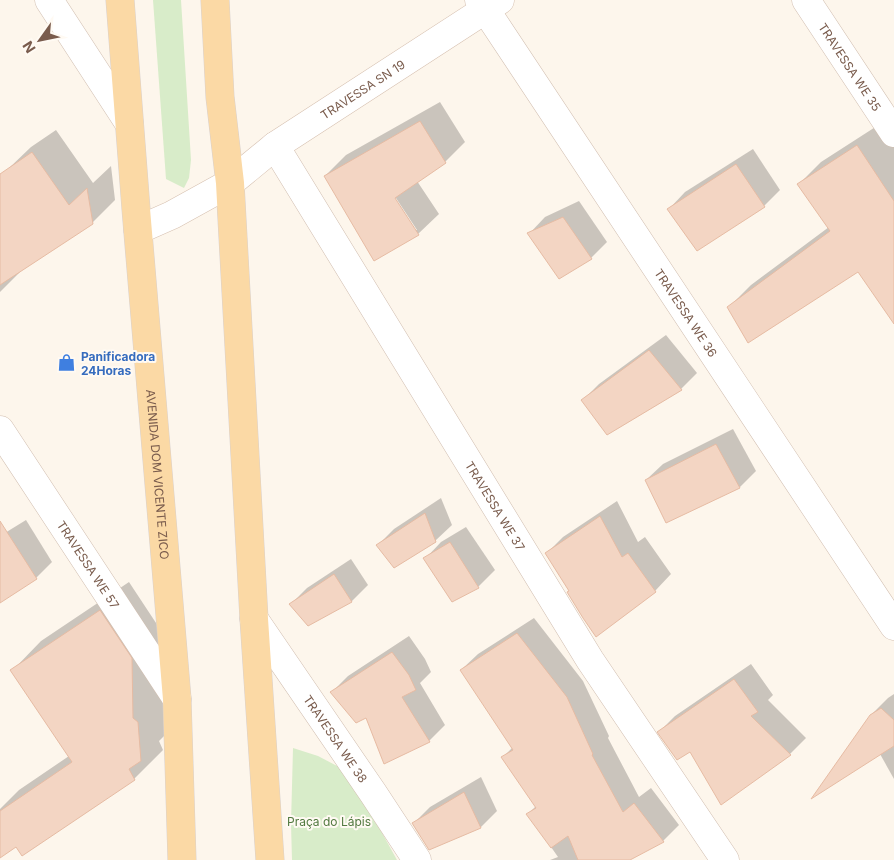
<svg xmlns="http://www.w3.org/2000/svg" width="894" height="860" viewBox="0 0 894 860" font-family="Inter,sans-serif">
<style>
.green{fill:#d8ecc9}
.shadow{fill:#0003;fill-rule:evenodd}
.building{fill:#f3d5c3;stroke:#e6bba3}
.lines{fill:none;stroke-linecap:round;stroke-linejoin:round}
.street-casing{stroke:#d1beb0;stroke-width:29}
.secondary-casing{stroke:#d6c0b0;stroke-width:29}
.primary-casing{stroke:#dad1cd;stroke-width:29}
.street{stroke:#fff;stroke-width:28}
.secondary{stroke:#fff;stroke-width:28}
.primary{stroke:#fbd9a5;stroke-width:28}
.labels{text-anchor:middle;dominant-baseline:central;stroke-width:4;stroke-linejoin:round;paint-order:stroke}
.street-label{font-size:12px;fill:#7a5c4d;stroke:#fffaf3}
.shop-label{font-size:12px;font-weight:bold;fill:#366cbe;stroke:#fffaf3;text-anchor:start}
.park-label{font-size:12px;fill:#537a41;stroke:#fffaf3}
</style>
<rect width="100%" height="100%" fill="#fdf6ec"/>
<!-- green -->
<g class="green">
<path d="M153 0H181L191 160 189 178 184 188 166 179Z"/>
<path d="M293 748 318 756 339 767 370 811 397 860H292L291 824Z"/>
</g>
<!-- shadow -->
<g class="shadow">
<path d="M440 102 465 142 445 162 417 181 439 214 418 234 325 176 346 155ZM392 192 417 230H414L390 194Z"/>
<path d="M880 124 894 145V322L858 270 729 307 751 285 829 227 799 184 821 162Z"/>
<path d="M56 130 93 183 111 166 115 200 92 223 23 269 0 292V228L7 170 31 147Z"/>
<path d="M753 149 780 190 764 206 669 209 685 192Z"/>
<path d="M579 201 607 242 591 258 529 234 545 217Z"/>
<path d="M666 335 697 373 681 389 583 400 599 384Z"/>
<path d="M733 429 756 471 740 487 666 522 646 480 663 464Z"/>
<path d="M441 498 452 525 435 541 378 545 394 529Z"/>
<path d="M617 501 638 542 645 537 671 574 655 591 596 635 547 553 563 537Z"/>
<path d="M26 520 52 562 36 578 0 601V536Z"/>
<path d="M466 527 495 570 478 587 453 600 425 559 441 542Z"/>
<path d="M351 559 368 585 352 601 308 624 291 604 307 588Z"/>
<path d="M129 582 160 629 169 731 159 741 163 750 134 779 17 845 0 837V809L19 790 69 756 12 671 41 641Z"/>
<path d="M534 618 583 681 609 736 608 738 639 797 651 788 679 825 663 841 628 860H550L558 857 528 814 536 806 503 757 513 747 461 670 478 654Z"/>
<path d="M409 636 425 659 431 672 420 683 445 725 429 741 331 693 348 676Z"/>
<path d="M751 664 773 695 768 700 806 738 790 754 721 803 691 751 659 732 675 716Z"/>
<path d="M894 694V779L880 754 871 715 888 698Z"/>
<path d="M481 777 497 811 481 827 429 848 413 824 430 807Z"/>
</g>
<!-- building -->
<g class="building">
<path d="M420 121 446 163 395 198 419 235 374 261 324 176Z"/>
<path d="M857 145 894 201V324L858 272 748 343 727 307 830 231 797 184Z"/>
<path d="M32 152 69 205 87 188 93 224 0 285V174Z"/>
<path d="M736 164 765 207 697 251 667 209Z"/>
<path d="M563 217 592 259 559 279 527 233Z"/>
<path d="M649 350 682 390 607 435 581 400Z"/>
<path d="M716 444 740 488 666 523 645 480Z"/>
<path d="M425 513 436 542 394 568 376 545Z"/>
<path d="M600 516 622 557 628 553 656 592 596 637 583 618 567 592 569 591 545 553Z"/>
<path d="M0 521 37 579 0 603Z"/>
<path d="M450 542 479 588 452 602 423 558Z"/>
<path d="M334 574 352 602 308 626 289 604Z"/>
<path d="M100 610 132 658 133 718 138 722 141 761 129 769 135 780 22 856 16 847 0 858V811L72 762 10 670Z"/>
<path d="M517 633 567 697 593 754 592 755 623 812 634 803 664 842 630 860H578L568 836 551 848 526 814 536 808 501 757 513 750 460 670Z"/>
<path d="M392 652 409 675 416 690 402 697 430 742 384 764 366 718 356 723 330 692Z"/>
<path d="M734 679 758 712 751 716 791 755 721 805 690 752 677 760 657 732Z"/>
<path d="M881 708 894 720V746L811 799 870 715Z"/>
<path d="M464 792 481 828 429 850 412 823Z"/>
</g>
<g class="lines">
<defs>
<g id="street">
<path d="M49 0 129 123"/>
<path id="s1" d="M479 0 894 626"/>
<path id="s2" d="M806 0 894 133"/>
<path id="s3" d="M275 146 590 660 725 860"/>
<path id="s4" d="M0 430 177 699"/>
<path id="s5" d="M254 619 373 793 417 860"/>
</g>
<g id="secondary">
<path id="s6" d="M138 230 172 215 230 183 275 146 500 0"/>
</g>
<g id="primary">
<path id="s7" d="M120 0 136 209 177 699 182 860"/>
<path d="M215 0 220 97 230 183 254 619 270 860"/>
</g>
</defs>
<!-- street casing -->
<use href="#street" class="street-casing"/>
<!-- secondary casing -->
<use href="#secondary" class="secondary-casing"/>
<!-- primary casing -->
<use href="#primary" class="primary-casing"/>
<!-- street -->
<use href="#street" class="street"/>
<!-- secondary -->
<use href="#secondary" class="secondary"/>
<!-- primary -->
<use href="#primary" class="primary"/>
</g>
<!-- icons -->
<defs>
<symbol id="shop-bare" viewBox="-9 -9 18 18"><path d="M-5-2.5h2.3a2.7 3.5 0 0 1 5.4 0H5L5.5 6h-11ZM-1.5-2.5h3a1.5 2.3 0 0 0-3 0Z" fill="#3f7fe0" stroke="#fffaf3" stroke-width="2.5" paint-order="stroke"/></symbol>
</defs>
<g fill-rule="evenodd">
<use href="#shop-bare" x="54" y="350" width="25" height="25"/>
</g>
<g class="labels">
<!-- street labels -->
<g class="street-label">
<text stroke="none"><textPath href="#s2" startOffset="80">TRAVESSA WE 35</textPath></text>
<text stroke="none"><textPath href="#s6" startOffset="266">TRAVESSA SN 19</textPath></text>
<text stroke="none"><textPath href="#s1" startOffset="375">TRAVESSA WE 36</textPath></text>
<text stroke="none"><textPath href="#s7" startOffset="476">AVENIDA DOM VICENTE ZICO</textPath></text>
<text stroke="none"><textPath href="#s3" startOffset="422">TRAVESSA WE 37</textPath></text>
<text stroke="none"><textPath href="#s4" startOffset="161">TRAVESSA WE 57</textPath></text>
<text stroke="none"><textPath href="#s5" startOffset="145">TRAVESSA WE 38</textPath></text>
</g>
<!-- shop labels -->
<g class="shop-label">
<text x="81" y="356">Panificadora<tspan x="81" dy="14">24Horas</tspan></text>
</g>
<!-- park labels -->
<g class="park-label">
<text x="329" y="821">Praça do Lápis</text>
</g>
</g>
<!-- north arrow -->
<g transform="translate(40 40) rotate(237)" stroke="#fffaf3" stroke-width="4" paint-order="stroke">
<path d="M0-4L9 19L0 12L-9 19Z" fill="#7a5c4d"/>
<text y="-8" font-size="14" font-weight="bold" text-anchor="middle" fill="#7a5c4d">N</text>
</g>
</svg>
